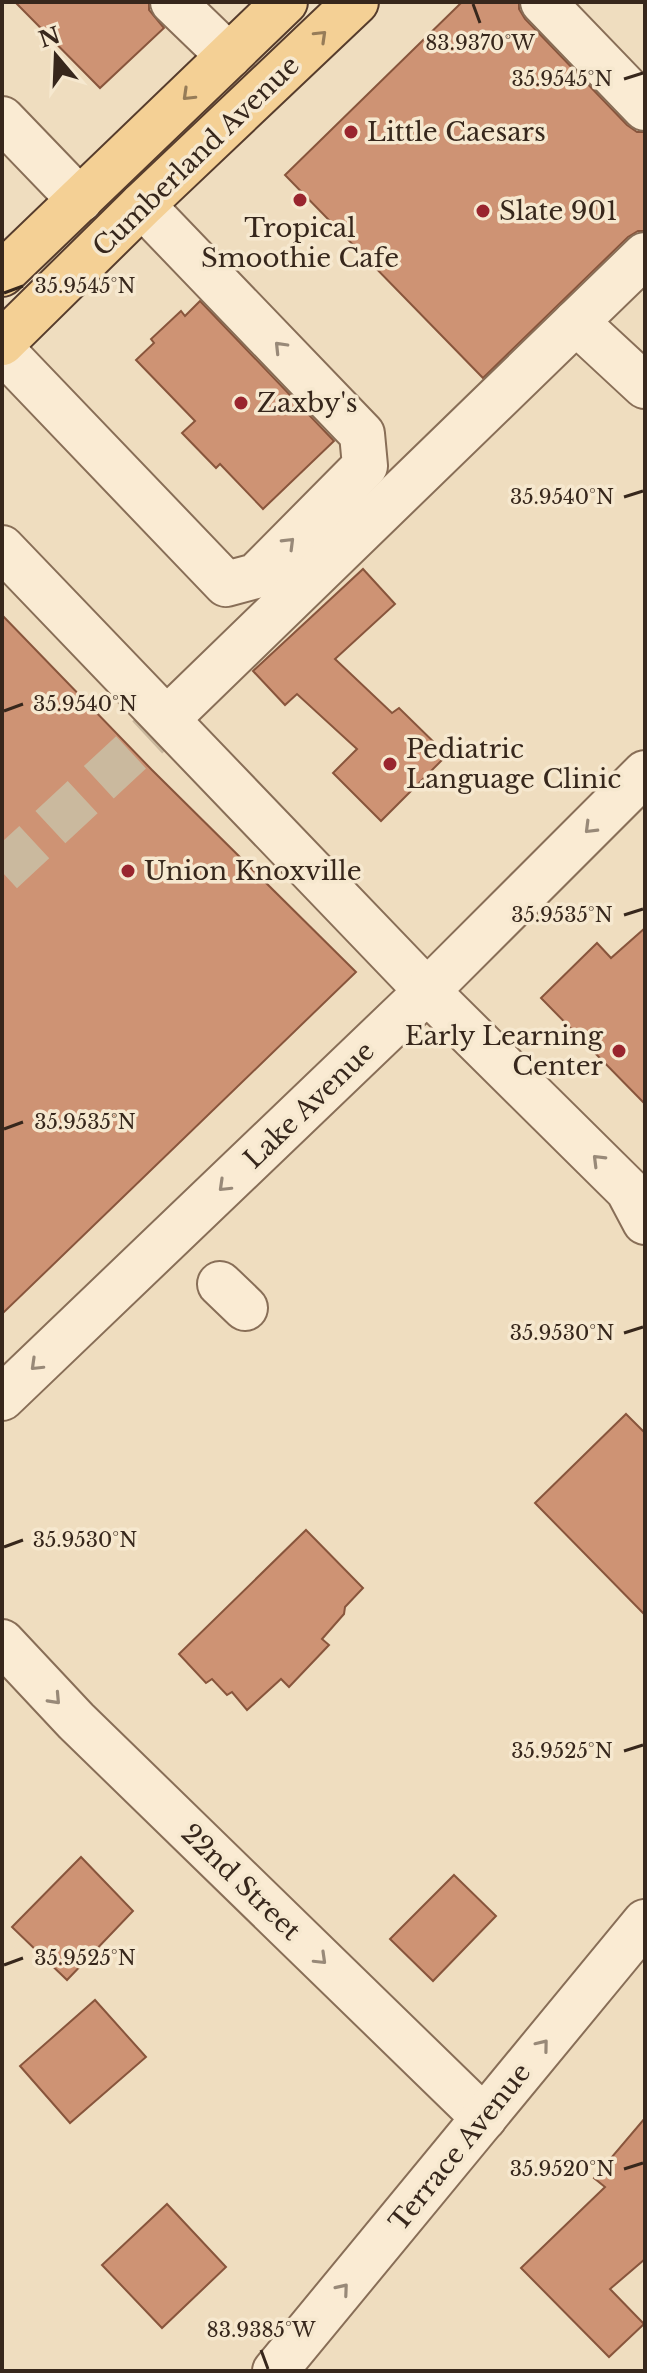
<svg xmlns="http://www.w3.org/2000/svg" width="647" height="2373" viewBox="0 0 647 2373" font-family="'Libre Baskerville',serif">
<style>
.building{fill:#ce9374;stroke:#88553c;stroke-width:2}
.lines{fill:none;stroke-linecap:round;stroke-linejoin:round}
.minor-tunnel{stroke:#cab99e;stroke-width:44;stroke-dasharray:44 22;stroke-linecap:butt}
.minor-casing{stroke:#886e57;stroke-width:48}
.major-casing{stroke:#563c2c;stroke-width:48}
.minor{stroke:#faebd3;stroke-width:44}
.major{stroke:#f4d095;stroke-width:44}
.oneway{stroke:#967c58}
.oneway2{stroke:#988978}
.ticks{fill:none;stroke:#37271c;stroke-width:3}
.poi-dot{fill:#99252e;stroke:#f6e8cf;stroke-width:3}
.labels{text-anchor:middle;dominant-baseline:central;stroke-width:7;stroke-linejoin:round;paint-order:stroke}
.poi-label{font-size:26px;fill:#37271c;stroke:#f6e8cf;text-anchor:start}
.street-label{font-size:26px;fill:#37271c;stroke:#f6e8cf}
.ticks-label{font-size:20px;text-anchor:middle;fill:#37271c;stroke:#f6e8cf;stroke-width:7;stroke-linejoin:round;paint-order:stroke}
</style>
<rect width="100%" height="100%" fill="#efddbf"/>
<!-- building -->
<g class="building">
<path d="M15 2H149V10L164 28 100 88Z"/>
<path d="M462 2H519V9L525 19 627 125 637 132H645V231H638L628 237 483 378 285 175Z"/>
<path d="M200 301 334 441 263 509 220 464 216 468 182 433 195 421 136 360 154 343 151 339 181 311 185 316Z"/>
<path d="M363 569 395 604 335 659 392 713 399 708 447 755 381 821 333 773 357 749 297 694 285 705 253 671Z"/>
<path d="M2 615 152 770 356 972 2 1314Z"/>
<path d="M645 928V1104L541 998 597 943 611 958Z"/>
<path d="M626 1414 645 1433V1615L535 1503Z"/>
<path d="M306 1530 363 1588 345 1607 344 1614 322 1639 329 1645 289 1687 281 1679 247 1710 232 1692 227 1695 212 1679 206 1683 179 1654Z"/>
<path d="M81 1857 133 1911 67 1980 12 1927Z"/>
<path d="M454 1875 496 1916 433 1981 390 1939Z"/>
<path d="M95 2000 146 2057 70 2123 20 2066Z"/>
<path d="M645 2118V2259L610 2289 644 2324 609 2357 521 2268 605 2187 594 2178Z"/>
<path d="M167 2204 226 2267 162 2328 102 2265Z"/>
</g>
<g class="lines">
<!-- minor-tunnel -->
<path class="minor-tunnel" d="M2 872 167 719"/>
<defs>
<g id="minor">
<path d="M173 2 229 56"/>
<path d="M543 2 645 108"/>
<path d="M2 119 80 200"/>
<path d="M576 322 645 386"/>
<path d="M2 350 226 584 256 576 365 466 362 434 142 205"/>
<path d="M2 548 427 991 628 1190 645 1222"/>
<path d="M167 719 645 255"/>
<path d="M220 1284 245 1308"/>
<path d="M2 1398 427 991 645 773"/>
<path d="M2 1642 76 1721 484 2118"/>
<path d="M275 2371 645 1922"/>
</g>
<g id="major">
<path d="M2 274 285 2"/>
<path d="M2 343 142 205 356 2"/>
</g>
</defs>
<!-- minor casing -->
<use href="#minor" class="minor-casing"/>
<!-- major casing -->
<use href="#major" class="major-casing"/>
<!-- minor -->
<use href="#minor" class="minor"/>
<!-- major -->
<use href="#major" class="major"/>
</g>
<!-- one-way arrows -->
<defs><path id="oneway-chevron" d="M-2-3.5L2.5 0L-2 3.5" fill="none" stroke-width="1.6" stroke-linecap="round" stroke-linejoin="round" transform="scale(2)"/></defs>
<g class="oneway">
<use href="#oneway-chevron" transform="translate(321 36) rotate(-44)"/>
<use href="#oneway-chevron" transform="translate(188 95) rotate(136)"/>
</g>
<g class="oneway2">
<use href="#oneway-chevron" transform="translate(280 347) rotate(-134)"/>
<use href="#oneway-chevron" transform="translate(289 543) rotate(-45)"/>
<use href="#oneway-chevron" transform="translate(590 828) rotate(135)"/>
<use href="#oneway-chevron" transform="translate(598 1160) rotate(-135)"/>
<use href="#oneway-chevron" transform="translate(224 1186) rotate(136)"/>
<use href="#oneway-chevron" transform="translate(36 1365) rotate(136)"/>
<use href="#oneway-chevron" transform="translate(55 1699) rotate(47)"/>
<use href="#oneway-chevron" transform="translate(321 1959) rotate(44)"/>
<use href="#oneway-chevron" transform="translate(543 2045) rotate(-51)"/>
<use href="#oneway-chevron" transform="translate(343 2289) rotate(-50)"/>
</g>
<!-- ticks -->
<path class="ticks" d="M473 4 480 23M624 79 643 73M4 293 23 286M624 497 643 491M4 711 23 704M624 915 643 909M4 1129 23 1122M624 1333 643 1327M4 1547 23 1540M624 1751 643 1745M4 1965 23 1958M624 2169 643 2163M261 2350 268 2369"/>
<!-- markers -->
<g class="poi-dot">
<circle cx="351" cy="132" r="8"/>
<circle cx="300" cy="200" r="8"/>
<circle cx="483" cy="211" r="8"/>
<circle cx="241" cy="403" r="8"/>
<circle cx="390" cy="764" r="8"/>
<circle cx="128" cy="871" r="8"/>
<circle cx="619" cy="1051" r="8"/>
</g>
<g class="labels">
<!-- poi labels -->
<g class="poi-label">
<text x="367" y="132">Little Caesars</text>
<text x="499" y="211">Slate 901</text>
<text x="300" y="228" text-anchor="middle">Tropical<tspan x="300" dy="30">Smoothie Cafe</tspan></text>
<text x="257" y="403">Zaxby's</text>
<text x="406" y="749">Pediatric<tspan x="406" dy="30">Language Clinic</tspan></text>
<text x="144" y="871">Union Knoxville</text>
<text x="603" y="1036" text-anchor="end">Early Learning<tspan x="603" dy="30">Center</tspan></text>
</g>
<!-- street labels -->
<g class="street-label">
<text transform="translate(196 156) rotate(-44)">Cumberland Avenue</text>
<text transform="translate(309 1105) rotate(-44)">Lake Avenue</text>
<text transform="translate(241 1882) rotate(44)">22nd Street</text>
<text transform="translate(460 2147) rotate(-51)">Terrace Avenue</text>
</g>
</g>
<g class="ticks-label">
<text x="480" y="50">83.9370°W</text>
<text x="562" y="86">35.9545°N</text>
<text x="85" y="293">35.9545°N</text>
<text x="562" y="504">35.9540°N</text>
<text x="85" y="711">35.9540°N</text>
<text x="562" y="922">35.9535°N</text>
<text x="85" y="1129">35.9535°N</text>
<text x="562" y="1340">35.9530°N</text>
<text x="85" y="1547">35.9530°N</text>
<text x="562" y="1758">35.9525°N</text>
<text x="85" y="1965">35.9525°N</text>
<text x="562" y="2176">35.9520°N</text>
<text x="261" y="2337">83.9385°W</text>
</g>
<!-- border -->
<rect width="647" height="2373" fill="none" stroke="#37271c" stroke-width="8"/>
<!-- north arrow -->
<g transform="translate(56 56) rotate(341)" stroke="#f6e8cf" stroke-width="6" paint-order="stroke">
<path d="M0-6L14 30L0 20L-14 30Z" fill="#37271c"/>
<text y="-12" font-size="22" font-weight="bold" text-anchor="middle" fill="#37271c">N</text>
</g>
</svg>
